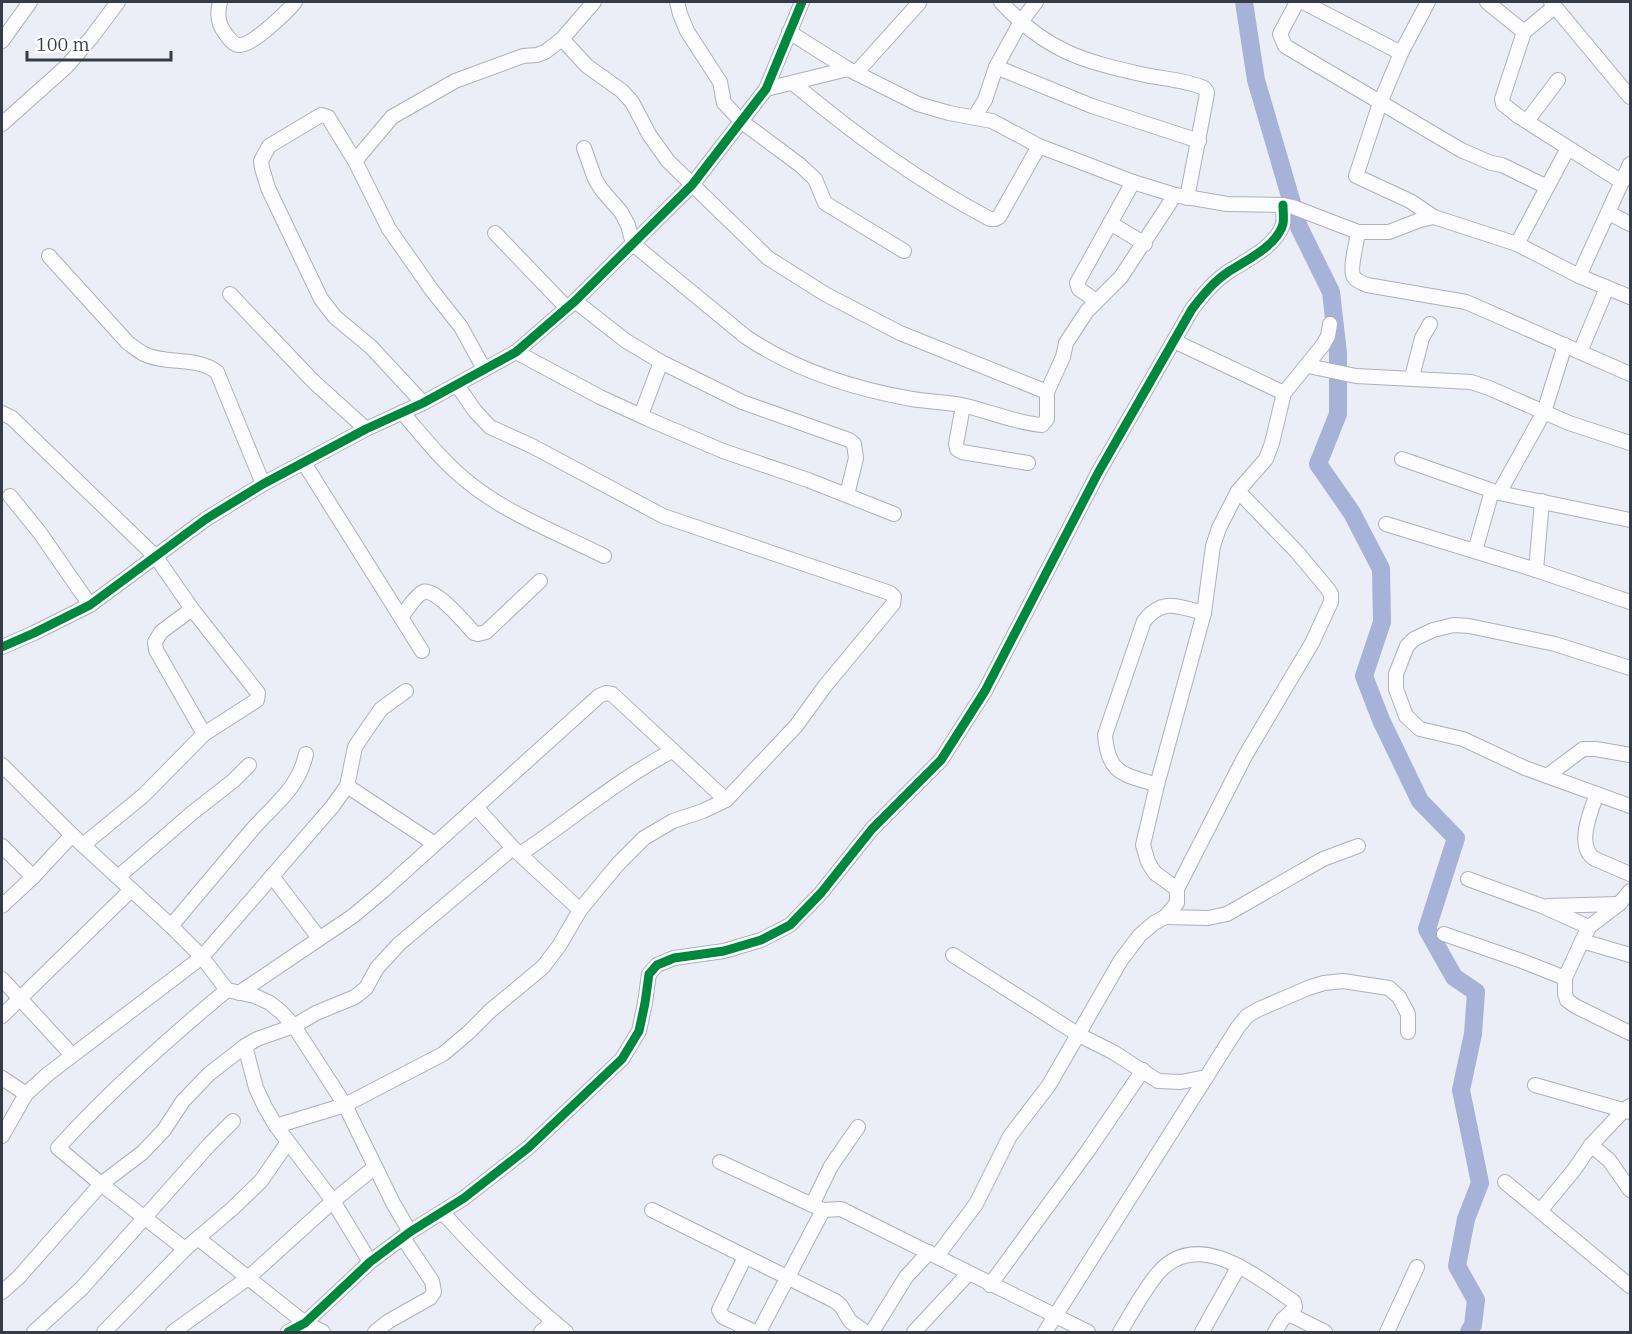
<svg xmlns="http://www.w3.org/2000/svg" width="1632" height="1334" viewBox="0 0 1632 1334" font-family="'IBM Plex Serif',serif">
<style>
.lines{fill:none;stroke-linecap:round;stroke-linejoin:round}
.river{stroke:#a6b2d7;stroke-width:18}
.minor-casing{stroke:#adb0b9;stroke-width:16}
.minor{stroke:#fcfcfe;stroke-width:14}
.cycleway-casing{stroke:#fff;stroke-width:13}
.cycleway{stroke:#00873e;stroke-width:9}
</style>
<rect width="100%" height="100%" fill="#ebeef6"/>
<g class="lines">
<!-- river -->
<path class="river" d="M1244 2 1256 80 1299 227 1331 292 1338 353V414L1318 464 1352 513 1381 569 1382 622 1364 676 1381 720 1420 801 1456 838 1427 929 1454 977 1476 992 1473 1034 1461 1090 1480 1183 1466 1219 1457 1266 1476 1300 1473 1325 1469 1332"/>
<defs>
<g id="minor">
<path d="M220 2C217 13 218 24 225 33 229 38 233 45 239 45 252 46 287 12 295 2"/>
<path d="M677 2 680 14 687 31 720 82 724 103 742 122 800 165 815 179 825 203 904 251"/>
<path d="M1001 2C1046 51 1082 61 1145 75 1165 79 1186 80 1204 88L1207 92 1206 99 1187 198"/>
<path d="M1297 2 1280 34 1285 46 1461 150 1491 163 1502 165 1547 187"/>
<path d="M1303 2 1401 53"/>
<path d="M1428 2 1401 53 1380 103 1356 176 1410 201 1434 217"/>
<path d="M1487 2 1524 32"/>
<path d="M1551 2 1630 97"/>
<path d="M1554 7 1524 32 1502 99 1503 104 1518 116 1622 182"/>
<path d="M789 32 848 69 918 104 949 113 992 121 1039 146 1133 182 1175 195 1227 204 1283 205 1293 207 1358 232H1389L1420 220 1434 217 1517 244 1579 276 1630 297"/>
<path d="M562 39 587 66 622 91 632 102 650 136 668 161 768 258 825 294 900 333 1047 392"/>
<path d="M2 41 30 2"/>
<path d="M996 67 1092 106 1199 141"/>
<path d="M856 73 919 3"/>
<path d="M794 84C857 136 918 181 990 219H995L999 217 1039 146"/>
<path d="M766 89 848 69"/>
<path d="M975 116 985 100 996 67 1020 23 1036 2"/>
<path d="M1527 121 1558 80"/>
<path d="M2 124 67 66 91 38 118 2"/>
<path d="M584 148 595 179 601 189 621 212 628 225 633 244 746 337C795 370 855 389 912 399 930 402 949 402 966 406 991 412 1017 423 1042 425L1047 419V392L1063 357 1066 343 1087 311 1121 277 1175 195"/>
<path d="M355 161 392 117 455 81 523 56 537 55 545 52 562 39 594 2"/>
<path d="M1609 213 1630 224"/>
<path d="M1110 223 1145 244"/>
<path d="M1358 232C1357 241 1349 270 1354 277 1356 281 1363 283 1367 285L1466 302 1630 374"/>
<path d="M495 233 567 308"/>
<path d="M1517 244 1568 148"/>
<path d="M49 256 128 343C133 346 138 351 144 354 167 365 196 356 217 372L263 484"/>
<path d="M1579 276 1630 164"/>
<path d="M230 294 314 382 366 429"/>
<path d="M575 301 626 341 661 362 742 402 849 440 854 444 856 458 847 495"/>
<path d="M1096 301 1079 289 1077 283 1133 182"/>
<path d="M1174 341 1284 393"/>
<path d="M516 352 600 397 648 419 723 451 808 480 894 514"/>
<path d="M1580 352 1607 288"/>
<path d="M1308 366 1356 376 1471 382 1489 388 1569 423 1630 443"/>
<path d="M1412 377 1422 338 1430 324"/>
<path d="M423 403 371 347 335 317 321 299 268 188 262 168 261 161 269 146 321 115 328 117 355 161 389 229 431 289 461 327 484 369"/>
<path d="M963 406 956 444 957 449 962 452 1028 463"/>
<path d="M402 412C421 434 439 458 462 477 502 512 556 532 604 556"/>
<path d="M2 413 12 418 156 557 192 609 258 693 257 700 204 734 144 795 83 845"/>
<path d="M641 415 661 362"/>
<path d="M1402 459 1499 493 1630 520"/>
<path d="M304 463 422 651"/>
<path d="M1499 493 1544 412 1565 345"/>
<path d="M10 496 40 533 90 605"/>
<path d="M1386 524 1536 570 1630 602"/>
<path d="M1475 551 1492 491"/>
<path d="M1536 570 1542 501"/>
<path d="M192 609 161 632 155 642 156 650 204 734"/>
<path d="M401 617C407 610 415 596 423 592 435 587 466 624 474 633L478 634 486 632 540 581"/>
<path d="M2 647 34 633 90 605 206 519 263 484 366 429 423 403 516 352 575 301 692 185 766 89 802 2"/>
<path d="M1630 668 1555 644 1469 626 1454 625 1433 630 1414 639 1407 646 1396 674V689L1406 716 1420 729 1463 739 1525 768 1630 806"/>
<path d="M2 765 72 835 171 926 202 957 227 990 255 996 270 1003 281 1012 294 1026 345 1105 393 1203 410 1232"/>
<path d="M1547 776 1583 749H1596L1630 755"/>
<path d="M1157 785C1124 774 1108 775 1105 735L1144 621C1163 597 1178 607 1204 613"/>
<path d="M347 786 435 844"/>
<path d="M1597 794C1591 810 1575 847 1595 859L1630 874"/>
<path d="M476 807 513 848 580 910"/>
<path d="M2 846 33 877"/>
<path d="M520 854C571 820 617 780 672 751"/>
<path d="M272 876 319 938"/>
<path d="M118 877 192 813 233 781 249 765"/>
<path d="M1468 879 1542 906 1589 927"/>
<path d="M1177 889 1155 873 1148 862 1143 845 1157 785 1204 613 1213 546 1219 528 1238 491 1266 459 1272 443 1284 393 1323 345 1328 336 1330 324"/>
<path d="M1630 891 1619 904 1589 927 1582 941 1565 978V994L1567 1000 1575 1006 1630 1033"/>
<path d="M2 906 33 877 72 835"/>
<path d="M1548 906 1619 904"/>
<path d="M1165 917 1208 918 1227 914 1323 859 1358 846"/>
<path d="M171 926C198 894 224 863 251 831 274 804 298 790 306 754"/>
<path d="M1444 934 1522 961 1565 978"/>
<path d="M1582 941 1630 955"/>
<path d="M953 955 1079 1035 1113 1052 1158 1081 1181 1082 1206 1077"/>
<path d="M2 979 72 1055"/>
<path d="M239 993 353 916 384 890 599 696 606 693 612 694 726 800"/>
<path d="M2 1016 131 890"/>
<path d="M245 1046 256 1088 265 1107 276 1126 333 1201 370 1262"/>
<path d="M2 1078 26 1094"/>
<path d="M1535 1085 1630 1112"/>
<path d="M276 1126 345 1105 443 1054 468 1033 490 1011 543 967 559 946 580 910 618 864 644 838 673 821 703 811 726 800 796 726 825 686 893 604 894 597 890 593 663 516 532 446 490 427 475 411 457 385"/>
<path d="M2 1136 26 1094 48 1074 202 957 332 807 347 786 355 747 365 732 381 709 406 691"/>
<path d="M1591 1145 1609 1160 1630 1190"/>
<path d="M720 1162 823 1210 841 1209 1088 1332"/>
<path d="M1505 1182 1630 1286"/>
<path d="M812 1205 831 1166 858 1127"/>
<path d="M652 1210 835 1301 841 1306 850 1321 865 1332"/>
<path d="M1540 1211 1574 1170 1591 1145 1624 1110 1630 1106"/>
<path d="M443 1213C482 1256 522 1296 566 1332"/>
<path d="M199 1239 305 1323 323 1332"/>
<path d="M185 1249 101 1184 58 1148C110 1090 168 1039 227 990"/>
<path d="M937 1256 976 1204 1010 1136 1049 1085 1121 960 1140 935 1154 923 1165 917 1177 903V889L1245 756 1312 643 1331 602V594L1327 588 1297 552 1238 491"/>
<path d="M745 1257 719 1310 723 1317 755 1332"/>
<path d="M990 1285 1087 1152 1143 1070"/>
<path d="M2 1292 18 1278 101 1184 142 1153 164 1130 183 1101 209 1074 245 1046 257 1039 294 1026 316 1013 355 997 366 988 377 968 399 944 513 848"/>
<path d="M34 1332 82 1288 209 1145 233 1121"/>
<path d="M104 1332 185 1249 232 1209 261 1181 288 1142"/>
<path d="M173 1332 248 1278 333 1201 375 1167"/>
<path d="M288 1332 305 1323 370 1262 410 1232 464 1198 528 1148 622 1059 639 1031 645 1003 649 974 657 965 674 958 724 951 761 940 790 925 821 893 872 829 941 760 985 691 1098 473 1192 309C1203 295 1213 282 1228 272 1245 261 1277 246 1283 224 1284 218 1283 211 1283 205"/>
<path d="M375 1332 389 1321 430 1298 434 1292 432 1281 403 1238"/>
<path d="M541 1332 553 1322"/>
<path d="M759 1332 823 1210"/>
<path d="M872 1332 906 1277 929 1252"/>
<path d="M914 1332 968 1274"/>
<path d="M1045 1332 1238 1027 1247 1016 1257 1010 1308 988 1324 983 1343 981 1389 988 1399 997 1408 1014V1032"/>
<path d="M1120 1332C1132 1313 1145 1287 1160 1271 1200 1228 1258 1278 1294 1302L1295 1307 1289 1314"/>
<path d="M1202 1332 1239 1266"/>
<path d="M1275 1332 1282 1320 1289 1314 1325 1332"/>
<path d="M1387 1332 1417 1267"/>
</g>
</defs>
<!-- minor casing -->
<use href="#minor" class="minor-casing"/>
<!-- minor -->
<use href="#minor" class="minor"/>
<defs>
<g id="cycleway">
<path d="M2 647 34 633 90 605 206 519 263 484 366 429 423 403 516 352 575 301 692 185 766 89 802 2"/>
<path d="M288 1332 305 1323 370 1262 410 1232 464 1198 528 1148 622 1059 639 1031 645 1003 649 974 657 965 674 958 724 951 761 940 790 925 821 893 872 829 941 760 985 691 1098 473 1192 309C1203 295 1213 282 1228 272 1245 261 1277 246 1283 224 1284 218 1283 211 1283 205"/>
</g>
</defs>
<!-- cycleway casing -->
<use href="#cycleway" class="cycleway-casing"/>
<!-- cycleway -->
<use href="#cycleway" class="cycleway"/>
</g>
<!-- border -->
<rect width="1632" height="1334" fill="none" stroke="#363b48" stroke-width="6"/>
<!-- scale -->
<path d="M27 51v9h144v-9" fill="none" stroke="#363b48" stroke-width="3"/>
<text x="36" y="51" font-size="18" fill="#363b48" stroke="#ffffff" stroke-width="4.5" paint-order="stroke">100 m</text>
</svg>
